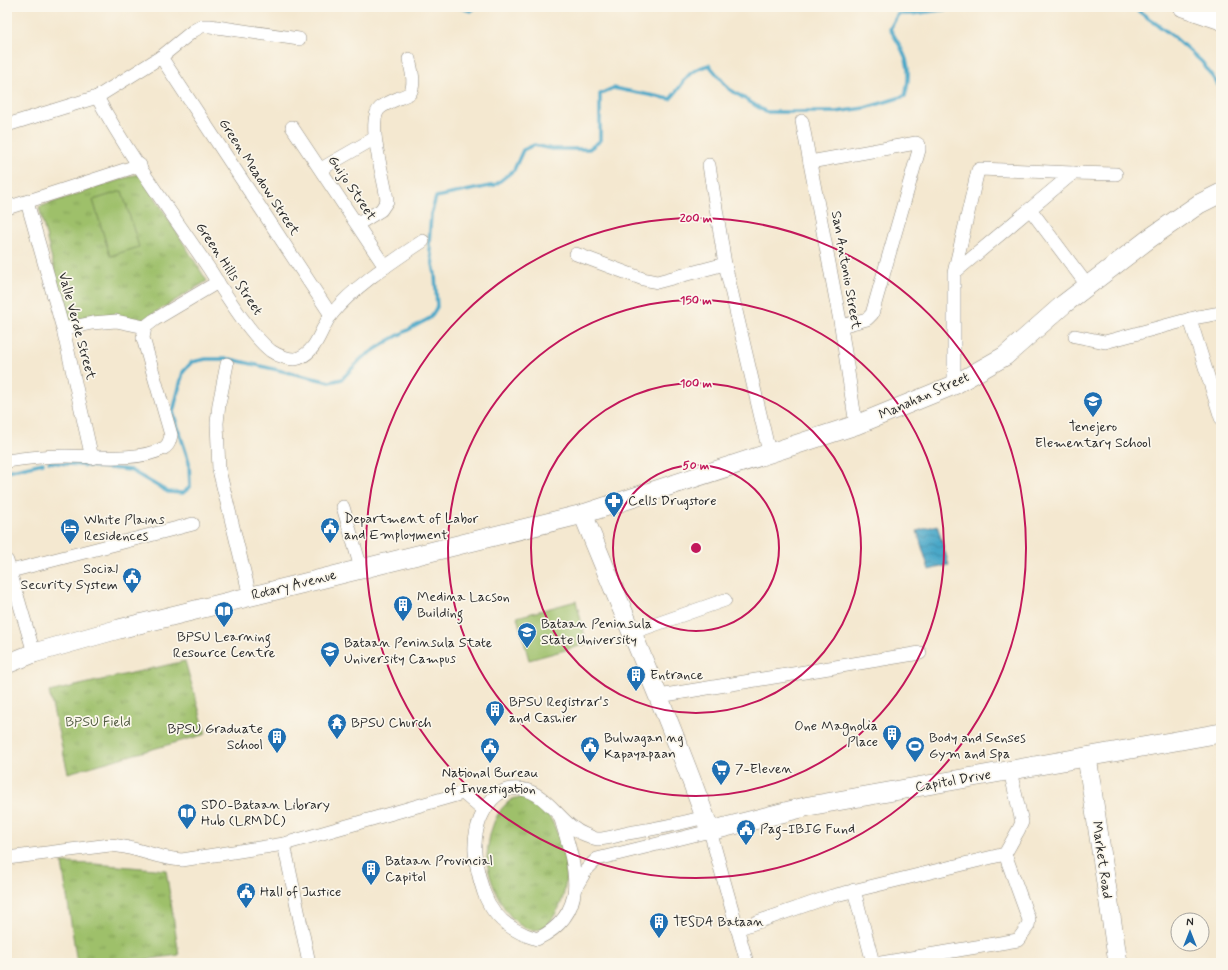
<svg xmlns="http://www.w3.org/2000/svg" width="1228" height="970" viewBox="0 0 1228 970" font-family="Mynerve,sans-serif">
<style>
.grass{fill:url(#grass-tufts);stroke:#64764a}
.garden{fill:#9ec06a;stroke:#64764a}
.water{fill:url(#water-waves);stroke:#3a697a}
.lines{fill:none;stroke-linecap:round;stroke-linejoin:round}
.stream{stroke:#4aa7c8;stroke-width:3.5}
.street-casing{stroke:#908a7e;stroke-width:14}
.secondary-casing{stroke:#908a7e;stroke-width:20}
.street{stroke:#fff;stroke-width:13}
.secondary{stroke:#fff;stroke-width:19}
.ring{fill:none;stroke:#c2185b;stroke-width:2}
.labels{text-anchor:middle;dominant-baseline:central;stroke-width:3.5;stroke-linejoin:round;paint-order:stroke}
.street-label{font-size:14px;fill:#2b2b2b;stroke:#fbf7ec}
.poi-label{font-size:14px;fill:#2b2b2b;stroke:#fbf7ec;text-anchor:start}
.park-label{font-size:14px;fill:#4e583e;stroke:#fbf7ec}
.centre{fill:#c2185b;stroke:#fbf7ec;stroke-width:2}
.ring-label{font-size:12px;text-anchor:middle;font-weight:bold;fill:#c2185b;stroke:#fbf7ec;stroke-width:3.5;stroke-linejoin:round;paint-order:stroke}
</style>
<defs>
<pattern id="grass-tufts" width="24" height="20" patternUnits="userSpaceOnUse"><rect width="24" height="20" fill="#9ec06a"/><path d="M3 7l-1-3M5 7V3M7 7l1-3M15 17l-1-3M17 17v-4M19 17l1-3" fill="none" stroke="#819c57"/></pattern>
<pattern id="water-waves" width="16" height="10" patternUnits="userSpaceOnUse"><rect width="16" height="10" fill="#4aa7c8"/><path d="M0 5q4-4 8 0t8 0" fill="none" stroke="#3e88a3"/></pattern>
</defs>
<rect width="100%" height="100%" fill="#fbf7ec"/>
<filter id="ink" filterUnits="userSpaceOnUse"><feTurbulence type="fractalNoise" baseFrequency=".025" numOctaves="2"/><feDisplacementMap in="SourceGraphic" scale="8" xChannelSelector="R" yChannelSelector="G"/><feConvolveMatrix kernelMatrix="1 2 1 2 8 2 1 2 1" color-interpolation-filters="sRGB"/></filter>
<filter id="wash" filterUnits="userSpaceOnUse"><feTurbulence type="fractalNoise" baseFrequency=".012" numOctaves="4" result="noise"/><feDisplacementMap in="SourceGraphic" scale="16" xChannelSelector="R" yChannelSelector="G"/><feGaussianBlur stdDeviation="0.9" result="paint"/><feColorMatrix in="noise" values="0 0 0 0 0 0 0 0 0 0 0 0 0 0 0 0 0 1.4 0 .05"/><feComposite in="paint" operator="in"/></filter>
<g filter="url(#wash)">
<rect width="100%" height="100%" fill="#f4e8d0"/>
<!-- grass -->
<g class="grass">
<path d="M140 173 207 281 143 320 67 321 39 207Z"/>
<path d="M185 661 206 734 68 773 49 692Z"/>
<path d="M528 797C533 801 541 804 545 810 564 837 573 876 559 908 555 914 551 923 544 927 514 944 487 881 487 858 488 837 494 809 513 799 517 797 523 797 528 797Z"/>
<path d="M62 863 95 864 166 870 179 955 121 963H77Z"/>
</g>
<!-- garden -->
<g class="garden">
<path d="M122 191 139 247 110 256 93 200Z"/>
<path d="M576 601 587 644 529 660 517 617Z"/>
</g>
<!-- water -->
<path class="water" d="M937 525 949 565 929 570 917 531Z"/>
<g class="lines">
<!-- stream -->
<g class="stream">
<path d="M459 7 471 11 476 7"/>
<path d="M1133 7 1173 36 1202 62 1221 89"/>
<path d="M49 462 130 470 168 492 183 493 190 487 189 462 173 412 183 372 192 362 206 359H230L330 382 342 379 362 358 388 341 430 318 437 307 435 274 429 244 431 214 436 197 495 185 514 170 523 150 534 145 552 149H589L600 141V94L613 88 670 99C686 83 683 72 709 65L729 89 766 112H836L865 108 905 96C913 66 906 55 890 29L898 14H913L948 9 950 7"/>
<path d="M7 471 43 463"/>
</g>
</g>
</g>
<g filter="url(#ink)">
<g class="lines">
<defs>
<g id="street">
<path d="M161 57 331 315"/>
<path d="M97 97C129 156 170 211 208 267 223 290 250 335 271 351 278 356 292 361 299 358 318 350 320 329 331 315 353 287 393 261 423 241"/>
<path d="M802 121 841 326 856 425"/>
<path d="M7 125 97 97 161 57 193 31 202 26H210L299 39"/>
<path d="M292 127 385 267"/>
<path d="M810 162 916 143 919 145V150L872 314 867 319 841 326"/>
<path d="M709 165 725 264"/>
<path d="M321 169 375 138"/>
<path d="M1073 173 1116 174"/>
<path d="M27 202 63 329 92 458"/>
<path d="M7 208 140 165"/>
<path d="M1030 209 1087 285"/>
<path d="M358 224 381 210 387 201C386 182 365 122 380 108 387 102 401 98 410 93 416 83 411 69 409 59"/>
<path d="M576 254 643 279 657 282 725 264 769 452"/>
<path d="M954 273 978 170 980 169 1073 173 954 273V385"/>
<path d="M1190 319 1221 418"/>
<path d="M63 329 92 323 116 321 145 327"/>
<path d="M1075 336 1105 342 1198 317 1221 313"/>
<path d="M227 364 219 404 217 423 219 470 250 596"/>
<path d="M7 461C26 458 46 456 66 456 94 456 138 462 164 448 169 445 170 440 171 435L143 338 145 327 154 320 218 282"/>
<path d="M343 507 361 568"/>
<path d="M7 561 34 653"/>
<path d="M7 572 193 524"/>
<path d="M631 633 725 600"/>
<path d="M659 696 920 653"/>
<path d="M560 816C574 863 593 912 537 939 513 932 493 918 484 893 475 866 469 838 484 811 490 800 498 791 511 789 546 785 557 824 586 835 590 836 594 839 598 839 607 839 618 835 628 833 654 829 679 824 705 817"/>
<path d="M284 844 309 963"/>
<path d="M7 858 110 845C135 846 157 859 182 860L284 844 463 793 484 811"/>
<path d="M576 887 586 870 597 859 710 831 747 963"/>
<path d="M854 890 873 963"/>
<path d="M737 929 832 896 1005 854 1019 829 1022 822 1010 771"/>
<path d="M881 963 1018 940 1028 926 1029 920 1005 854"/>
</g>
<g id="secondary">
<path d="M1183 7 1221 20"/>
<path d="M583 514C625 619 672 723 710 831L809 806 1221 733"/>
<path d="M7 664 34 653 119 629 583 514 856 425 954 385 1005 356 1064 304 1150 238 1199 204 1221 193"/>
<path d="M1087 757 1118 963"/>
</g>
</defs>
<!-- street casing -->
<use href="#street" class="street-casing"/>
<!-- secondary casing -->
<use href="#secondary" class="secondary-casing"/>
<!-- street -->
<use href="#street" class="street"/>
<!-- secondary -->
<use href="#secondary" class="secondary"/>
</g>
</g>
<!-- distance rings -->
<g class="ring">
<circle cx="696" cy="548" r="83"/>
<circle cx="696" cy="548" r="165"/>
<circle cx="696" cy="548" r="248"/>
<circle cx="696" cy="548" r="330"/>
</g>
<!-- icons -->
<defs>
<symbol id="school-pin" viewBox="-11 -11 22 30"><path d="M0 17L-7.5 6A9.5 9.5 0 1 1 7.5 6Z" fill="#1f6fb2" stroke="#fbf7ec"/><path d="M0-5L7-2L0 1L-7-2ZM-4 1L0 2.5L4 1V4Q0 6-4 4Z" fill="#fff"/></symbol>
<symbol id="pharmacy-pin" viewBox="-11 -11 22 30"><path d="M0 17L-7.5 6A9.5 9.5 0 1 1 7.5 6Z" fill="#1f6fb2" stroke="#fbf7ec"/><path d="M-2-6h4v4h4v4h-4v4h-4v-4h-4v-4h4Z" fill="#fff"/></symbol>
<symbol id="civic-pin" viewBox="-11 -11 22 30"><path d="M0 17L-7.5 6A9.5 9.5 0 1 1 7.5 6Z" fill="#1f6fb2" stroke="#fbf7ec"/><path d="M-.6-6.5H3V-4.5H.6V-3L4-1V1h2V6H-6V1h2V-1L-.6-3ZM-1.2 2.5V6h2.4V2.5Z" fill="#fff"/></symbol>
<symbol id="hotel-pin" viewBox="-11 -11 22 30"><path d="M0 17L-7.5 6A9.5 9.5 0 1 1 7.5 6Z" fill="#1f6fb2" stroke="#fbf7ec"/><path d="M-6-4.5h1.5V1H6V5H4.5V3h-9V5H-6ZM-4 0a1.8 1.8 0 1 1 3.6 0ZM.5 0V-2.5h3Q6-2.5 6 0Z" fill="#fff"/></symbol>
<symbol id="building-pin" viewBox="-11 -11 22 30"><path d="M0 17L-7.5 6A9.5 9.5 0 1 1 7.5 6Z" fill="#1f6fb2" stroke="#fbf7ec"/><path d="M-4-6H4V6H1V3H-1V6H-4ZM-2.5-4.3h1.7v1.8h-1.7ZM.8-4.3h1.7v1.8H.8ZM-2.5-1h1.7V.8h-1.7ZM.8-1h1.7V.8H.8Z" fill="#fff"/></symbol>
<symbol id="library-pin" viewBox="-11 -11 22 30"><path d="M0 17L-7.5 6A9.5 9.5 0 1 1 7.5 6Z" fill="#1f6fb2" stroke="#fbf7ec"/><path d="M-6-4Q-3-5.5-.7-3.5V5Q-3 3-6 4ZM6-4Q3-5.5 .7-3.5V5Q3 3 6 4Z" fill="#fff"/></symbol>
<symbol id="university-pin" viewBox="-11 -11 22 30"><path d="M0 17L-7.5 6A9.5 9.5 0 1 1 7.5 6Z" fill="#1f6fb2" stroke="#fbf7ec"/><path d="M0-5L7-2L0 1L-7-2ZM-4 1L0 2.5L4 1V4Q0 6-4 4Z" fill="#fff"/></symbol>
<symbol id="temple-pin" viewBox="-11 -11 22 30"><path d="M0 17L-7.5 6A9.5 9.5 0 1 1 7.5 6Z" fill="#1f6fb2" stroke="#fbf7ec"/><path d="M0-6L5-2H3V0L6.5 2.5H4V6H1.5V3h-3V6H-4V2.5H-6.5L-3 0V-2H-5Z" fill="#fff"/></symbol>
<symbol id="stadium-pin" viewBox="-11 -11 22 30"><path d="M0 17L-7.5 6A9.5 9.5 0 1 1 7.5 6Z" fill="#1f6fb2" stroke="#fbf7ec"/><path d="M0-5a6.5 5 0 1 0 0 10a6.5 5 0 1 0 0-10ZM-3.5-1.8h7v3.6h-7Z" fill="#fff"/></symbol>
<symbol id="supermarket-pin" viewBox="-11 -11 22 30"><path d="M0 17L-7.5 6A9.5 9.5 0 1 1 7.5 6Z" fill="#1f6fb2" stroke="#fbf7ec"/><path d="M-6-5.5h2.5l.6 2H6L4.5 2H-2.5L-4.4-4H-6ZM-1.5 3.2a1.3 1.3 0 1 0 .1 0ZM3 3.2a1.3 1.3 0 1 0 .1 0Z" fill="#fff"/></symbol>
</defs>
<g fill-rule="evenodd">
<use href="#school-pin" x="1082" y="390" width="22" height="30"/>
<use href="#pharmacy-pin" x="603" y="490" width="22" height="30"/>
<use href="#civic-pin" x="319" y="516" width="22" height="30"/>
<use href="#hotel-pin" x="59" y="517" width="22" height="30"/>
<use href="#civic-pin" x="121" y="566" width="22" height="30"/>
<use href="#building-pin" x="392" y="594" width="22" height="30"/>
<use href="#library-pin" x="213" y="600" width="22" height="30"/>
<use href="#university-pin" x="516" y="621" width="22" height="30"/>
<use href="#university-pin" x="319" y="640" width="22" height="30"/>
<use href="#building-pin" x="625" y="664" width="22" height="30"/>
<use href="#building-pin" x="484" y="699" width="22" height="30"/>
<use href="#temple-pin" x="326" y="712" width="22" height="30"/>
<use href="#building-pin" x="881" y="723" width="22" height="30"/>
<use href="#building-pin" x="266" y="726" width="22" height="30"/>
<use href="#civic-pin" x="579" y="735" width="22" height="30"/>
<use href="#stadium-pin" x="904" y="735" width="22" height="30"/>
<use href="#civic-pin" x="479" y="736" width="22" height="30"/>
<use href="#supermarket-pin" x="710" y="758" width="22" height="30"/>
<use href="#library-pin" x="176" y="802" width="22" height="30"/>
<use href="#civic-pin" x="735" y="818" width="22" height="30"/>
<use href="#building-pin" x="360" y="858" width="22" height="30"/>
<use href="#civic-pin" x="235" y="881" width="22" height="30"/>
<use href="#building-pin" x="648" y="911" width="22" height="30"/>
</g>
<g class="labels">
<!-- street labels -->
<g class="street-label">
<text transform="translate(259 177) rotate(57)">Green Meadow Street</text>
<text transform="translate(352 188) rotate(56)">Guijo Street</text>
<text transform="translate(229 269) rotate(56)">Green Hills Street</text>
<text transform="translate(846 270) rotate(80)">San Antonio Street</text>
<text transform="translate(77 326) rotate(75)">Valle Verde Street</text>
<text transform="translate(924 396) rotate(-24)">Manahan Street</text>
<text transform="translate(294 585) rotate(-14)">Rotary Avenue</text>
<text transform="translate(953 781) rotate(-10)">Capitol Drive</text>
<text transform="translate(1102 860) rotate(82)">Market Road</text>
</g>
<!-- poi labels -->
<g class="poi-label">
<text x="1093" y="427" text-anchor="middle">Tenejero<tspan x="1093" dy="16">Elementary School</tspan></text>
<text x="628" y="501">Cells Drugstore</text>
<text x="344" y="519">Department of Labor<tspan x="344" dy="16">and Employment</tspan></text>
<text x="84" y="520">White Plains<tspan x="84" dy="16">Residences</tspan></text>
<text x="118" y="569" text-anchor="end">Social<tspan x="118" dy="16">Security System</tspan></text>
<text x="417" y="597">Medina Lacson<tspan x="417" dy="16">Building</tspan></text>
<text x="541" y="624">Bataan Peninsula<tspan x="541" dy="16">State University</tspan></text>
<text x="224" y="637" text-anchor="middle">BPSU Learning<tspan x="224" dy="16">Resource Centre</tspan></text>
<text x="344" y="643">Bataan Peninsula State<tspan x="344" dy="16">University Campus</tspan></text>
<text x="650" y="675">Entrance</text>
<text x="509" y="702">BPSU Registrar's<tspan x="509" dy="16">and Cashier</tspan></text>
<text x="351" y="723">BPSU Church</text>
<text x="878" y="726" text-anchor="end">One Magnolia<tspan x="878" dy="16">Place</tspan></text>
<text x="263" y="729" text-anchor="end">BPSU Graduate<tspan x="263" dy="16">School</tspan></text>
<text x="604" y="738">Bulwagan ng<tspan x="604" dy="16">Kapayapaan</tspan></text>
<text x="929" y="738">Body and Senses<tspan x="929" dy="16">Gym and Spa</tspan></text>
<text x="735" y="769">7-Eleven</text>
<text x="490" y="773" text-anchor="middle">National Bureau<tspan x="490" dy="16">of Investigation</tspan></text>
<text x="201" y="805">SDO-Bataan Library<tspan x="201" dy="16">Hub (LRMDC)</tspan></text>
<text x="760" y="829">Pag-IBIG Fund</text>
<text x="385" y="861">Bataan Provincial<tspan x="385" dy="16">Capitol</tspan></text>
<text x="260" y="892">Hall of Justice</text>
<text x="673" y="922">TESDA Bataan</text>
</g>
<!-- park labels -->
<g class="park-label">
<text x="98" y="722">BPSU Field</text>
</g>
</g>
<circle cx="696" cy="548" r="6" class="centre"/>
<g class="ring-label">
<text x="696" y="222">200 m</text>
<text x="696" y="304">150 m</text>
<text x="696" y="387">100 m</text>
<text x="696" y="469">50 m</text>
</g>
<!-- margin -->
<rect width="1228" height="970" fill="none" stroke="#fbf7ec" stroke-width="24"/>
<!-- north arrow -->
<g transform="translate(1190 932)"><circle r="19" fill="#fbf7ec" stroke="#a8a59f"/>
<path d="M0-3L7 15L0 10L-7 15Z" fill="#1f6fb2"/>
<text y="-6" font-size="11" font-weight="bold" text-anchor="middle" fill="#2b2b2b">N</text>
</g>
</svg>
